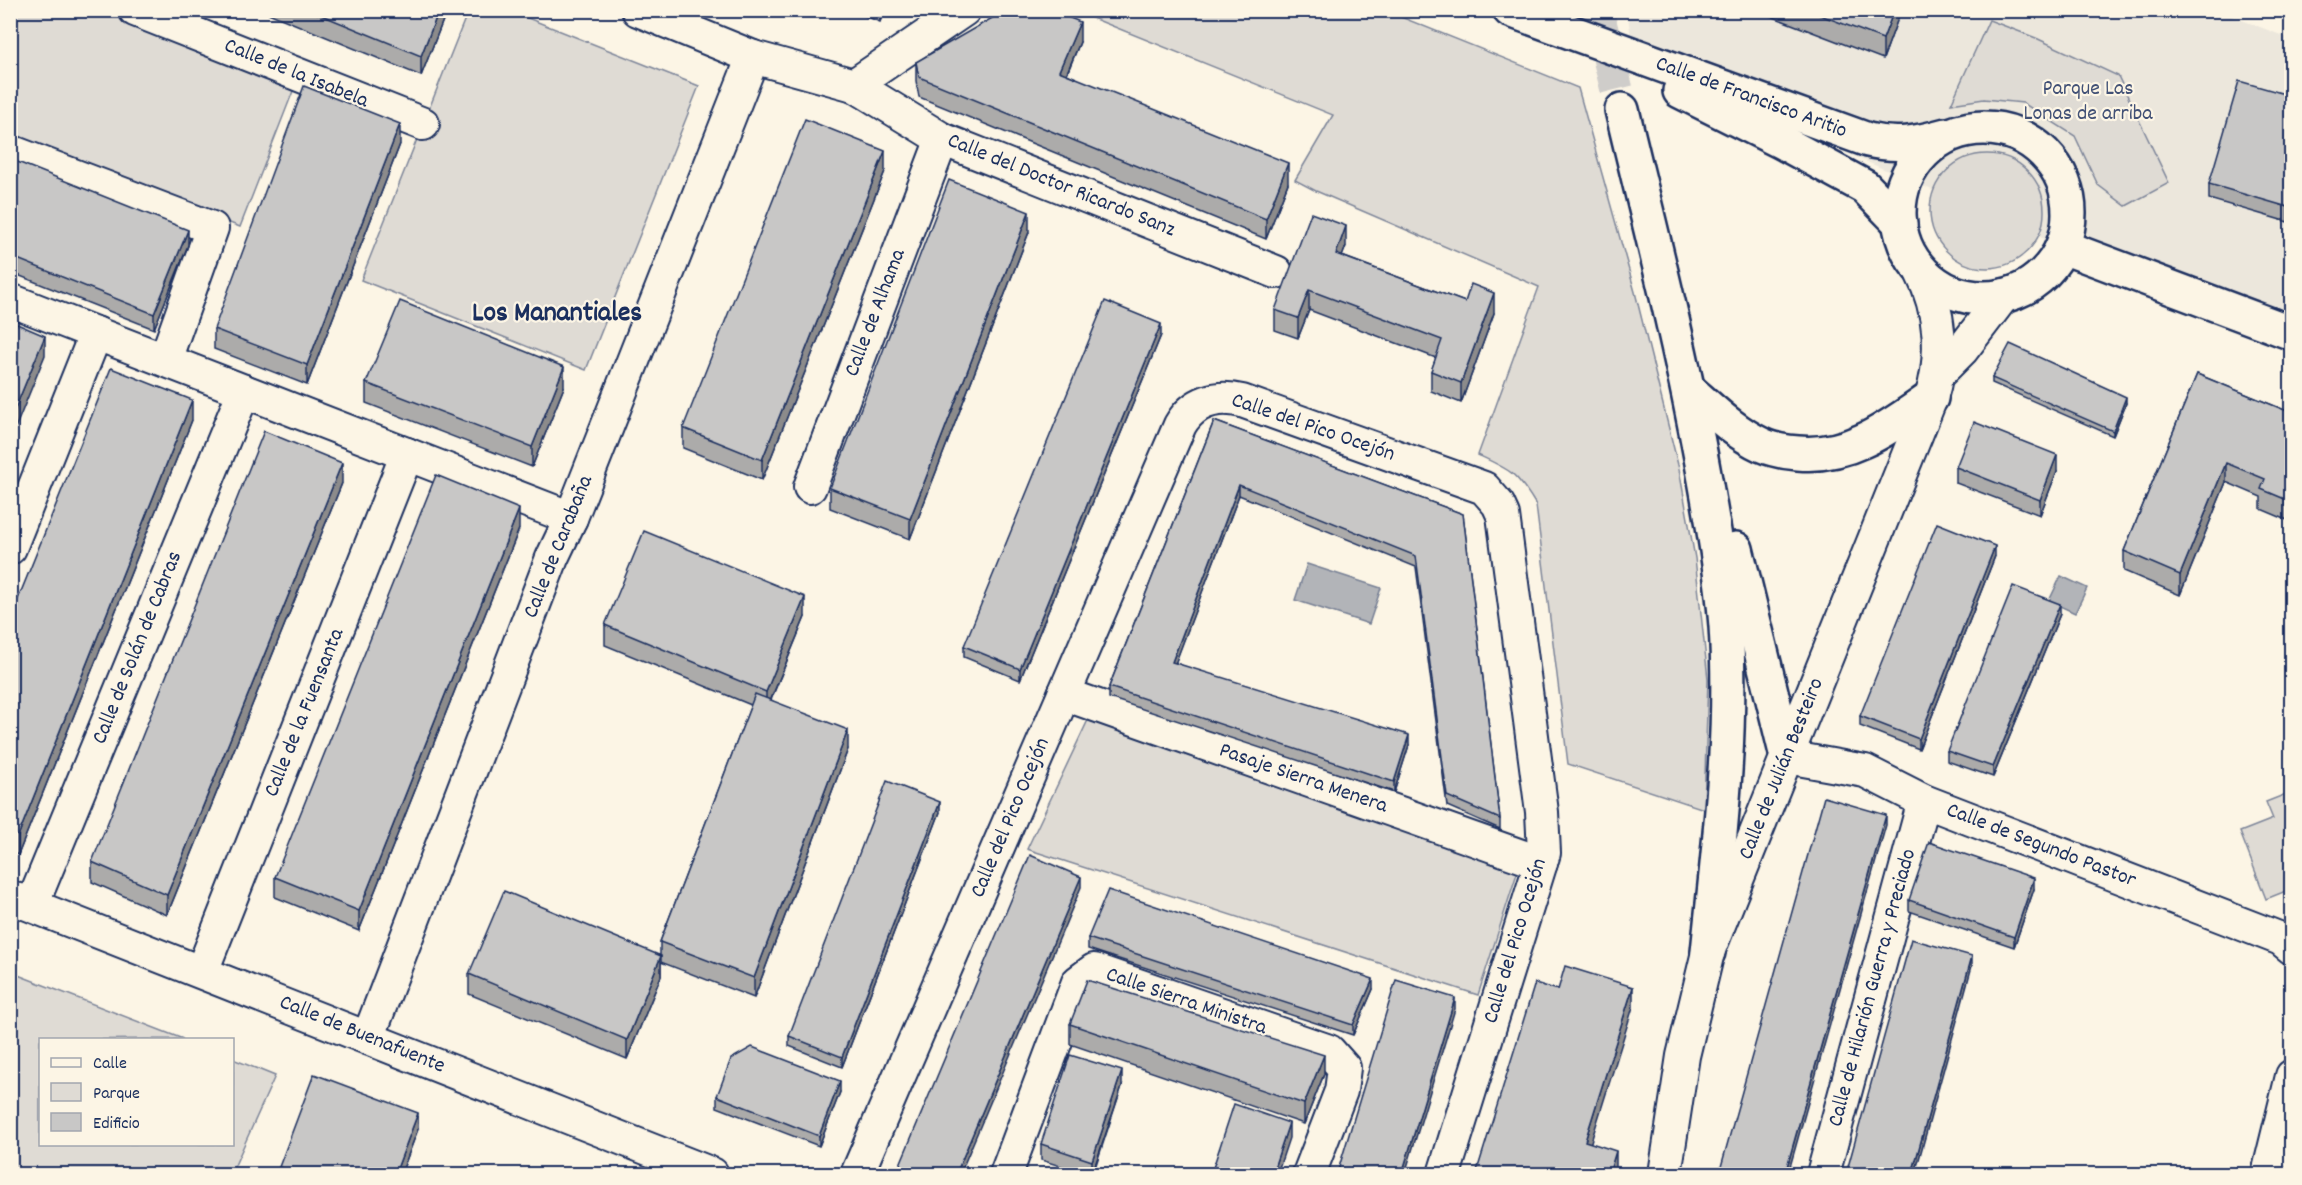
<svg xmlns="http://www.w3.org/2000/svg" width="2302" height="1185" viewBox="0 0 2302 1185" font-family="Dekko,sans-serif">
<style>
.built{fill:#ece7dc}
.green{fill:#dfdbd4;stroke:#7d8599;stroke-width:1.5}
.water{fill:#b2b4b8;stroke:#767f94;stroke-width:1.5}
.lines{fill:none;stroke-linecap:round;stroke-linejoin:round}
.major-tunnel{stroke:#cfcdca;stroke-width:33;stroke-dasharray:33 16;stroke-linecap:butt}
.minor-casing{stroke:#1b2f5e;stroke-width:36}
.major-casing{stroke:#1b2f5e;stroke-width:38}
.minor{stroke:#fcf5e5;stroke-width:32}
.major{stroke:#fcf5e5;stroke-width:33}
.wall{fill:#acabaa;stroke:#1b2f5e;stroke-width:1.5}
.shaded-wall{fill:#8c8b8b;stroke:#1b2f5e;stroke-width:1.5}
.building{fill:#c8c7c6;stroke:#1b2f5e;stroke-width:1.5}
.labels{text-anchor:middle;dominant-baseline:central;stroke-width:4.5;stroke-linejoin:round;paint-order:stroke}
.street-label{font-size:22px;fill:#1b2f5e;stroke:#fcf5e5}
.park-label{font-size:22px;fill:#425176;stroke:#fcf5e5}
.district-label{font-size:28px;font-weight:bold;fill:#1b2f5e;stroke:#fcf5e5}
</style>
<rect width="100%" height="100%" fill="#fcf5e5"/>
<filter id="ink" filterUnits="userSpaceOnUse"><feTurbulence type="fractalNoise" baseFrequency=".0167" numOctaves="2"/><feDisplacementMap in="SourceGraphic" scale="12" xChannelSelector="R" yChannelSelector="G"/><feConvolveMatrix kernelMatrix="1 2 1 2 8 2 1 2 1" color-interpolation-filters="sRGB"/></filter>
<g filter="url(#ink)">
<!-- built -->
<path class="built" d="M2216 10 2291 39V332L2063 247 1635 61 1627 11Z"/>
<!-- green -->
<g class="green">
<path d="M10 11H103L295 86 240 227 11 137Z"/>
<path d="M468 11H510L699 86 586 370 361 280Z"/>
<path d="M1075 11H1386L1578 88 1635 292 1679 469 1695 558 1708 679 1704 809 1568 764 1536 505C1516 472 1512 471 1478 455L1539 287 1316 191 1295 180 1333 115Z"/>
<path d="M1989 20 2036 38 2118 76 2169 183 2126 206 2098 185 2075 136 2023 103 1984 99 1951 104Z"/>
<circle cx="1987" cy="211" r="57"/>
<path d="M1089 718 1519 867 1478 995 1027 849Z"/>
<path d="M2291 792V889L2266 899 2240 832 2273 819 2266 802Z"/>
<path d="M18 975 183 1039 40 1040V1144H232L233 1059 275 1076 231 1174H11L10 994Z"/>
</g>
<!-- water -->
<g class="water">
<path d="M1307 564 1381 588 1369 624 1295 600Z"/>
<path d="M2061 576 2087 588 2075 613 2049 601Z"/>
</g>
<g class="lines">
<!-- major-tunnel -->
<path class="major-tunnel" d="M1597 10 1622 110"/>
<defs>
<g id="minor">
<path d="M135 10 423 124"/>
<path d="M638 10 753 57 854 85 964 10"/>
<path d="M854 85 942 139 1276 272"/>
<path d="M10 151 212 228 165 360"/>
<path d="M10 300 571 518"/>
<path d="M1938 374 1962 350 2004 295"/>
<path d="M810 487 942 139"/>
<path d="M10 548 96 333"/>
<path d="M1064 694 1541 863"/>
<path d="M1787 757 1865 771 1924 801 2281 939 2292 948"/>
<path d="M10 897 712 1174"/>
<path d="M32 905 244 391"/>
<path d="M202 971 407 454"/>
<path d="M368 1038 552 558 571 518 753 57"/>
<path d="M857 1174 1180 425C1194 401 1217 395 1242 401L1484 488 1498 504 1503 515 1542 812 1544 853 1444 1174"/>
<path d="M1006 1174 1078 982 1094 970 1329 1051 1344 1068 1341 1091 1309 1174"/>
<path d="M1665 1174 1683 1056 1708 952 1931 398C1944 356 1941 311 1921 272"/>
<path d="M1823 1174 1924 801"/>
<path d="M2268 1174 2292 1076"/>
</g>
<g id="major">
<path d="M1510 10 1868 140C1897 147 1917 143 1946 135"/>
<path d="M1680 91 1782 142 1865 187 1900 223"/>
<path d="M1622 110C1651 231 1682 351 1704 474 1713 524 1722 575 1726 626 1733 735 1719 844 1708 952"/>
<circle cx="1984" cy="213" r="85"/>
<path d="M2063 247 2292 333"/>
<path d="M1688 389C1711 409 1734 432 1762 445 1773 450 1786 452 1798 453 1850 458 1889 427 1931 398"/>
<path d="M1736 549 1787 757"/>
</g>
</defs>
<!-- minor casing -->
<use href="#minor" class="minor-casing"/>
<!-- major casing -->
<use href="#major" class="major-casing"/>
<!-- minor -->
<use href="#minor" class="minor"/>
<!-- major -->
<use href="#major" class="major"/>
</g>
<!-- wall -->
<g class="wall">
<path d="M261 10H447L421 76Z"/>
<path d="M850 10H884L880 22Z"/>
<path d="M1755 10H1901L1883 59Z"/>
<path d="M1080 42 1067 74 1288 183 1266 239 919 97 916 81V62Z"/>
<path d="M2292 96V212L2288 222 2209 199V184Z"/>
<path d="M400 144 307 385 214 349V329Z"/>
<path d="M10 159 188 245 154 329 10 272Z"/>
<path d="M885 171 762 480 683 448V428Z"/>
<path d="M1029 232 910 539 830 508V488Z"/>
<path d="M1346 246 1342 256 1494 313 1461 403 1431 391V371L1436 358 1309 310 1298 338 1275 330V310Z"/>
<path d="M1161 335 1020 680 964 657V646Z"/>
<path d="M2197 374 2292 413V522L2261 509V497L2226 482 2180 595 2124 571V551Z"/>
<path d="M1992 378 2126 403 2113 436 1992 383Z"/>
<path d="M366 383 564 387 532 467 366 403Z"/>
<path d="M192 420 18 855 10 852V619Z"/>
<path d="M1214 421 1463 514 1500 819V829L1447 806 1416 567 1239 495 1175 663 1409 745 1394 792 1109 698V687Z"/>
<path d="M1956 467 2057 471 2040 515 1956 483Z"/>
<path d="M342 483 167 915 92 882V862Z"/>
<path d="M519 529 359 931 275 897V877Z"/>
<path d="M1995 556 1919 749 1860 726V716Z"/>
<path d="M2060 614 1993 777 1947 761V751Z"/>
<path d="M805 617 771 700 848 749 754 998 661 962V976L627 1059 469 994V974L660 955V942L751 705 605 645V625Z"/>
<path d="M940 812 842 1067 789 1046V1036Z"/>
<path d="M2034 889 2014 947 1909 911V900Z"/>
<path d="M1088 938 1373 989 1353 1035 1088 949Z"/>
<path d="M1070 1024 1324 1074 1304 1124 1070 1044Z"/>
<path d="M1122 1086 1093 1174H1086L1041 1160V1144Z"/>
<path d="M840 1092 819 1146 717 1107V1096Z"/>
<path d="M418 1129 401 1174H279V1167Z"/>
</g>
<!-- shaded-wall -->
<g class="shaded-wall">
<path d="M439 10H447L421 76V56Z"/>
<path d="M880 10H884L880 22Z"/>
<path d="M1894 10H1901L1883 59V39Z"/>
<path d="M1080 22V42L1059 91V71Z"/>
<path d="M400 124V144L307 385V365Z"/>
<path d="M885 151V171L762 480V460Z"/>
<path d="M1288 163V183L1266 239V219Z"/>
<path d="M2292 196V212L2288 222V207Z"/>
<path d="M1029 212V232L910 539V519Z"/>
<path d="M1346 226V246L1336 273V254Z"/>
<path d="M188 230V245L154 329V314Z"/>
<path d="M1309 290V310L1298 338V318Z"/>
<path d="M1494 293V313L1461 403V383Z"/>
<path d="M1161 324V335L1020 680V669Z"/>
<path d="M45 336V355L10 441V421Z"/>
<path d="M564 367V387L532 467V447Z"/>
<path d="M2126 397V403L2113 436V431Z"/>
<path d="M192 400V420L18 855V836Z"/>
<path d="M2057 455V471L2040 515V500Z"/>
<path d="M342 463V483L167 915V895Z"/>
<path d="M2226 463V482L2180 595V575Z"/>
<path d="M1239 485V495L1172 672V662Z"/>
<path d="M519 509V529L359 931V911Z"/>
<path d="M1995 546V556L1919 749V739Z"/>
<path d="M805 597V617L766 711V692Z"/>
<path d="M2060 604V614L1993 777V767Z"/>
<path d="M848 730V749L754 998V978Z"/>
<path d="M1409 735V745L1394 792V782Z"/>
<path d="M940 802V812L842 1067V1057Z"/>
<path d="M1886 815V825L1788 1174H1785Z"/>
<path d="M1081 877V887L960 1174H956Z"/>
<path d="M2034 878V889L2014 947V937Z"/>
<path d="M661 956V976L627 1059V1040Z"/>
<path d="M1972 956V966L1915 1174H1912Z"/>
<path d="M1373 979V989L1353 1035V1025Z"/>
<path d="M1633 987V1007L1585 1161V1141Z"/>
<path d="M1455 998V1009L1405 1174H1402Z"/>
<path d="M1324 1055V1074L1304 1124V1104Z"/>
<path d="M1122 1071V1086L1092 1174V1161Z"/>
<path d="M840 1081V1092L819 1146V1136Z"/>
<path d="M418 1113V1129L401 1174H395Z"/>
<path d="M1289 1123V1138L1277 1174H1272Z"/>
<path d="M1616 1151V1171L1615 1174H1609Z"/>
</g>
<!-- building -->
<g class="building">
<path d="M309 10H439L421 56Z"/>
<path d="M1006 10H1050L1080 22 1059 71 1288 163 1266 219 919 77 916 62Z"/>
<path d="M1807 10H1894L1883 39Z"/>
<path d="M2239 81 2292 96V196L2288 207 2209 184Z"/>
<path d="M304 86 400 124 307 365 214 329Z"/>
<path d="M805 119 885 151 762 460 683 428Z"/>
<path d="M10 159 188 230 154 314 10 256Z"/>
<path d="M949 180 1029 212 910 519 830 488Z"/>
<path d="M1311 213 1346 226 1336 254 1465 302 1471 284 1494 293 1461 383 1431 371 1442 340 1309 290 1298 318 1275 310Z"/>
<path d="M400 301 564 367 532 447 366 383Z"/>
<path d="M1105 301 1161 324 1020 669 964 646Z"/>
<path d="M10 321 45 336 10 421Z"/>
<path d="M2010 344 2126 397 2113 431 1992 378Z"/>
<path d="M111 368 192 400 18 836 10 832V619Z"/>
<path d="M2197 374 2292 413V502L2261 489 2265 479 2226 463 2180 575 2124 551Z"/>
<path d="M1214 421 1463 514 1500 819 1447 796 1416 556 1239 485 1172 662 1409 735 1394 782 1109 687Z"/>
<path d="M1974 422 2057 455 2040 500 1956 467Z"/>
<path d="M264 431 342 463 167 895 92 862Z"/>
<path d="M436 475 519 509 359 911 275 877Z"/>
<path d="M1937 523 1995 546 1919 739 1860 716Z"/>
<path d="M644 531 805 597 766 692 605 625Z"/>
<path d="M2013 586 2060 604 1993 767 1947 751Z"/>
<path d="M755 694 848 730 754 978 660 942Z"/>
<path d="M887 781 940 802 842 1057 789 1036Z"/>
<path d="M1824 797 1886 815 1785 1174H1719Z"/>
<path d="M1929 842 2034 878 2014 937 1909 900Z"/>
<path d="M1030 855 1081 877 956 1174H896Z"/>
<path d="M1108 890 1373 979 1353 1025 1088 938Z"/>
<path d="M504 891 661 956 627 1040 469 974Z"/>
<path d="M1911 939 1972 956 1912 1174H1846Z"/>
<path d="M1565 966 1633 987 1585 1141 1616 1151 1609 1174H1476L1535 983 1558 990Z"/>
<path d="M1087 980 1324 1055 1304 1104 1070 1024Z"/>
<path d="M1396 980 1455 998 1402 1174H1337Z"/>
<path d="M752 1047 840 1081 819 1136 717 1096 731 1059Z"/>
<path d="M1070 1055 1122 1071 1092 1161 1041 1144Z"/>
<path d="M314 1074 418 1113 395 1174H300L279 1167Z"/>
<path d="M1234 1104 1289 1123 1272 1174H1211Z"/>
<path d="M1022 1172 1031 1174H1021Z"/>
</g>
</g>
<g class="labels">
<!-- street labels -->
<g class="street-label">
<text transform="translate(296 74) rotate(22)">Calle de la Isabela</text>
<text transform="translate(1751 98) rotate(20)">Calle de Francisco Aritio</text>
<text transform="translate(1061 186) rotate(22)">Calle del Doctor Ricardo Sanz</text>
<text transform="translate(876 313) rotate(-69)">Calle de Alhama</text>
<text transform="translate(1313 428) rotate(19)">Calle del Pico Ocejón</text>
<text transform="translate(559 547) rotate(-68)">Calle de Carabaña</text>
<text transform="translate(138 648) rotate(-68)">Calle de Solán de Cabras</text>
<text transform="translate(305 713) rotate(-68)">Calle de la Fuensanta</text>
<text transform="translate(1782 769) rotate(-68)">Calle de Julián Besteiro</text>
<text transform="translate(1303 779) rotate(19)">Pasaje Sierra Menera</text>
<text transform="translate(1011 818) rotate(-67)">Calle del Pico Ocejón</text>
<text transform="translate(2041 846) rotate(21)">Calle de Segundo Pastor</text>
<text transform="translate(1516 941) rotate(-73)">Calle del Pico Ocejón</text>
<text transform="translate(1873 988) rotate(-75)">Calle de Hilarión Guerra y Preciado</text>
<text transform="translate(1186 1002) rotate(19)">Calle Sierra Ministra</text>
<text transform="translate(362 1035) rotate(22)">Calle de Buenafuente</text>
</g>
<!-- park labels -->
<g class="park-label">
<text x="2088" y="89">Parque Las<tspan x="2088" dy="25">Lonas de arriba</tspan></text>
</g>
<!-- district labels -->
<g class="district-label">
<text x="557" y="315">Los Manantiales</text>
</g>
</g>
<!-- margin -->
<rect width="2302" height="1185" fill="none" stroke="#fcf5e5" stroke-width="36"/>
<rect x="18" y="18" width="2266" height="1149" fill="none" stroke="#1b2f5e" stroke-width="2" filter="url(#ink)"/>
<!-- legend -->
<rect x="39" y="1038" width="195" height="108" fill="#fcf5e5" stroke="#a2a6af" stroke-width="1.5"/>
<rect x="51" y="1058" width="30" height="9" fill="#fcf5e5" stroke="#a2a6af" stroke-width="1.5"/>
<text x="93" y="1068" font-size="18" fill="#1b2f5e">Calle</text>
<rect x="51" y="1083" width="30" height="18" fill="#dfdbd4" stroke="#a2a6af" stroke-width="1.5"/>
<text x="93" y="1098" font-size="18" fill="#1b2f5e">Parque</text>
<rect x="51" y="1113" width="30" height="18" fill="#c8c7c6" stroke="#a2a6af" stroke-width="1.5"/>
<text x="93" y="1128" font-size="18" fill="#1b2f5e">Edificio</text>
</svg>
